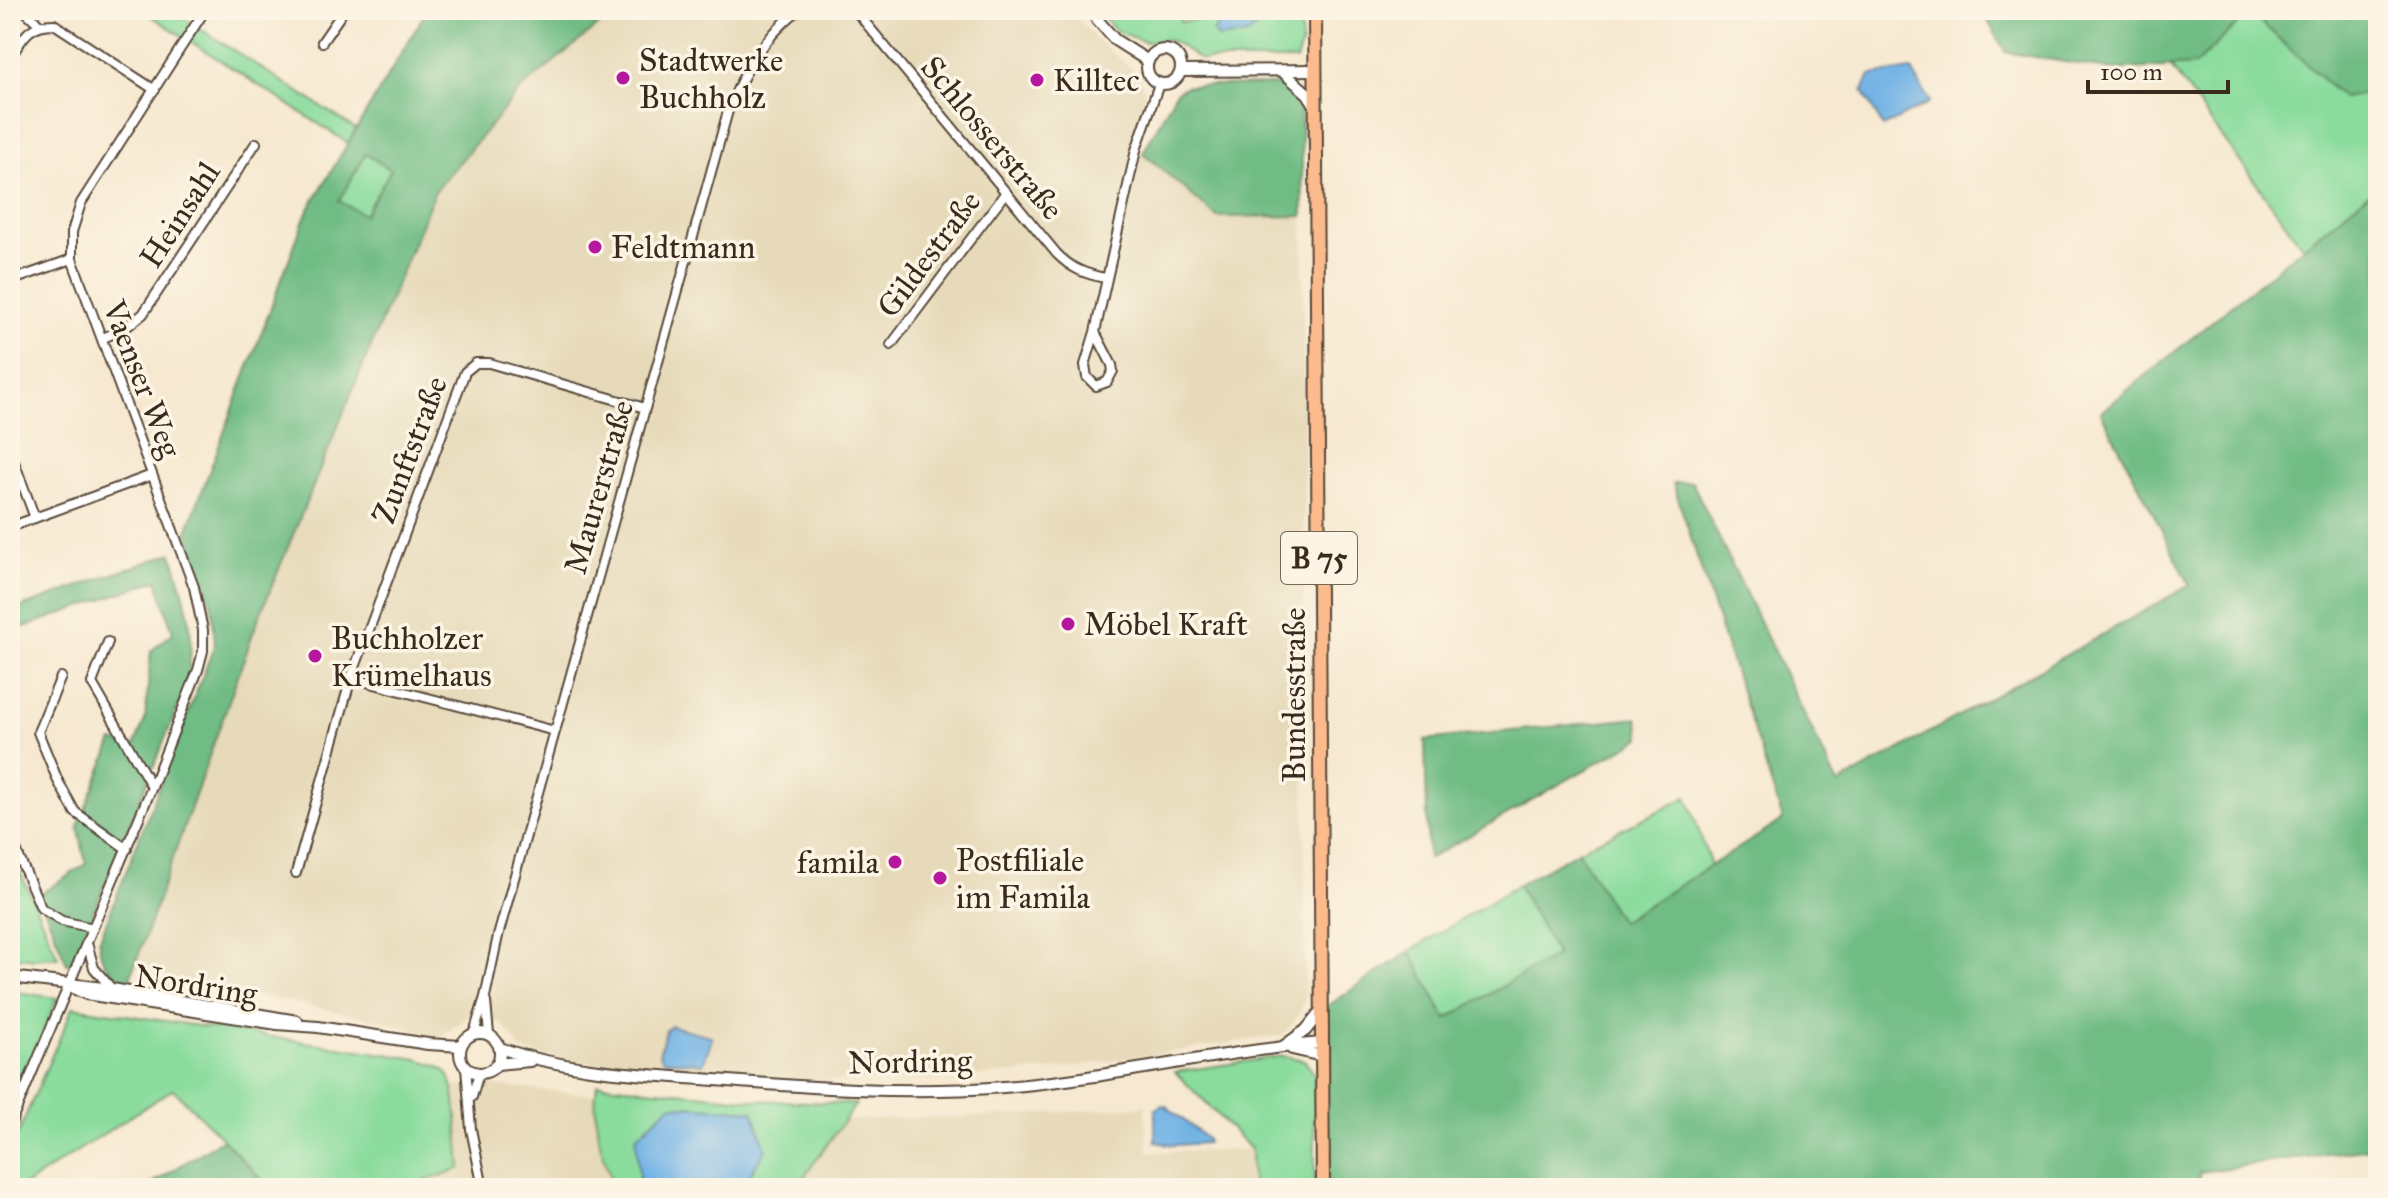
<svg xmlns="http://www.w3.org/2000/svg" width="2388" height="1198" viewBox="0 0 2388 1198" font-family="'IM FELL Great Primer',serif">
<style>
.built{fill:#e7daba}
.green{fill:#8adc9d;stroke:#62835e;stroke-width:2}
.forest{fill:#6fbc84;stroke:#557351;stroke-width:2;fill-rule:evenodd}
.water{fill:#71b2e5;stroke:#566e82;stroke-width:2}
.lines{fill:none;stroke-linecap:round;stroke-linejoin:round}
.minor-casing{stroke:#574739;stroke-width:12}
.tertiary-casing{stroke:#574739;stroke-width:14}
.primary-casing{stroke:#574739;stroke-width:16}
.minor{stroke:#fff;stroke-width:8}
.tertiary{stroke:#fff;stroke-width:10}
.primary{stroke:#fbbb8c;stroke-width:12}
.poi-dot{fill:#b5179e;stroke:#fcf5e5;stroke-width:3}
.labels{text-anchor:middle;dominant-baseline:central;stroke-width:7;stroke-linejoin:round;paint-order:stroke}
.shield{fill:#fcf5e5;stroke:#75675a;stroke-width:2}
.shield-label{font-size:30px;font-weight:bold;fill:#3b2a1e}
.poi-label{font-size:32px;fill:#3b2a1e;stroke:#fcf5e5;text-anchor:start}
.street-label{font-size:32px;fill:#3b2a1e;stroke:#fcf5e5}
</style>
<rect width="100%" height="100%" fill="#fcf5e5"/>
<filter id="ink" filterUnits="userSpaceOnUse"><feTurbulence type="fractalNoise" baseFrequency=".0125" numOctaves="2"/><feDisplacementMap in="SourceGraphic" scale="16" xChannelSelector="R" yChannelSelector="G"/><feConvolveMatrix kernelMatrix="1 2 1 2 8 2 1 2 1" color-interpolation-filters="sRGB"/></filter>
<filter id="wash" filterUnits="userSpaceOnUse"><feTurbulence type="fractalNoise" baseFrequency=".006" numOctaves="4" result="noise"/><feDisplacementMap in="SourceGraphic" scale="32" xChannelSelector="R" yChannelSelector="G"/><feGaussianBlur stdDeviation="1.8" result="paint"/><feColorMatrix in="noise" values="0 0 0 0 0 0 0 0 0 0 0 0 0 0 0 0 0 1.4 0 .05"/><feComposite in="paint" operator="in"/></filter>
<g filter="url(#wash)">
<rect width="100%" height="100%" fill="#f7e9d1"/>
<!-- built -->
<g class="built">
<path d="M617 10H1072L1093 36 1139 75 1145 94 1131 149 1143 153 1217 217 1303 216 1305 981V998L1300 1013 1283 1035 1051 1070 939 1079 822 1081 619 1066 545 1057 521 1049 501 1023 468 1017 439 1038 384 1021 174 979 134 965 257 622 435 191 522 88Z"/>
<path d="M490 1085 595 1095 601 1153 614 1188H406L461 1168 454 1086Z"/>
<path d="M1145 1106 1148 1152 1251 1149 1249 1188H796L845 1120 1018 1115Z"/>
</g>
<!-- green -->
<g class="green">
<path d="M142 10H171L356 129 348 143Z"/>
<path d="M1097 10H1180V22L1201 19 1205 10H1229L1230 12 1213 31 1261 24 1253 10H1300L1302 43 1296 60H1201L1174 42 1165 40 1145 42 1116 31Z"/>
<path d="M2250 12 2343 98 2376 92 2378 94V186L2303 247 2170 66 2195 64Z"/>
<path d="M366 153 392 169 364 215 338 201Z"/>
<path d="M1687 797 1711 866 1620 922 1578 851Z"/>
<path d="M10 849 58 957 35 959 10 956Z"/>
<path d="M1518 885 1557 955 1445 1020 1410 951Z"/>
<path d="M10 991 57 998 10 1116Z"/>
<path d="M73 1007 418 1059C427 1063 441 1065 447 1073 457 1083 459 1150 461 1168L406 1188H267L223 1139 173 1089 20 1188H10V1152Z"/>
<path d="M1283 1056 1304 1060 1314 1073 1315 1188H1252L1251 1149 1175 1072Z"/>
<path d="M597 1084 755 1100 856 1104 796 1188H742L766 1149 694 1107 671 1105 638 1179 640 1188H614C602 1155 591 1120 597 1084Z"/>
</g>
<!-- forest -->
<g class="forest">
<path d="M427 10H617L522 88 435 191 257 622 128 984C109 973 100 963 99 941L215 644 212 607 187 531 306 214ZM366 154 391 170 364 215 339 201Z"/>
<path d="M1982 10H2378V94L2376 92 2343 98 2250 12 2195 65 2112 70 2005 52Z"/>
<path d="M1278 85 1289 90 1301 114 1303 216 1217 217 1143 153 1176 92 1187 86Z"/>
<path d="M2378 186V1147L2199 1172 2201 1188H1323L1322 1010 1410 951 1446 1019 1557 955 1518 885 1578 851 1621 922 1783 820 1673 483 1692 482 1838 784 2190 585 2101 412Z"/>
<path d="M172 553C188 608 197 630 186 688L73 961 67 964 39 895 86 864 78 826 113 741 134 747 145 720 151 651 173 633 157 580 10 632V611Z"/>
<path d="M1637 718 1641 738 1428 859 1425 740Z"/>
<path d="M223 1139 263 1181 251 1188H145Z"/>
</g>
<!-- water -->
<g class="water">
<path d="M1229 10H1253L1261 24 1247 35 1218 38 1213 31 1229 13Z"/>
<path d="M1912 70 1930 102 1883 127 1863 91 1870 75Z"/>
<path d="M671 1026 711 1036 712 1039 703 1064 663 1060 659 1054 666 1030Z"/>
<path d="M671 1105 753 1111 766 1149 742 1188H640L636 1137Z"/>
<path d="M1161 1105 1166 1106 1207 1139V1143L1174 1145 1155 1142V1110Z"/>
</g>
</g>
<g filter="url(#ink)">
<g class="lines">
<defs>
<g id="minor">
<path d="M24 10 39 24"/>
<path d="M855 10 1057 254C1072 269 1085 274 1105 278"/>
<path d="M322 42 344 10"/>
<path d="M10 58C23 38 28 24 54 24L155 90"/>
<path d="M10 281 72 259"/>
<path d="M1095 332 1112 365 1113 371 1107 382 1096 386 1087 377 1085 365 1095 332 1136 150 1159 84"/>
<path d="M103 338 124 329 143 314 256 143"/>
<path d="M891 345 1006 192"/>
<path d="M10 451 35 518"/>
<path d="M10 527 152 475"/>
<path d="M108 642 92 683 152 787"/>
<path d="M61 677 38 732 58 781 75 812 127 849"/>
<path d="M555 731 351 678 465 372 476 363H489L645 408"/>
<path d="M10 836 41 908 62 921 93 928"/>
<path d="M296 873 351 678"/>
<path d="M87 943 94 968 112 989"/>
<path d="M486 1002 489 1034"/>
<path d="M474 1033 485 997 498 936 728 111C744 70 763 39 798 10"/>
<path d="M466 1067 471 1129 483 1188"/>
<path d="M472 1097 479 1073"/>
<path d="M10 1125 152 787 198 670 203 651V630L194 587 72 259V232L81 203 205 10"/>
</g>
<g id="tertiary">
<path d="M1089 10 1115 40 1148 61"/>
<circle cx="1164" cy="67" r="17"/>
<path d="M1181 71 1315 70"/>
<path d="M1282 71 1308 94 1315 105"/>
<path d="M10 977 112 989 297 1021"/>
<path d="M69 986 86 994 277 1024 318 1027 428 1044 461 1046"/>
<circle cx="480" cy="1053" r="20"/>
<path d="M1284 1046 1306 1030 1322 1010"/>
<path d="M500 1048C565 1071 634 1074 702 1079 804 1087 902 1095 1004 1087 1111 1078 1215 1052 1322 1043"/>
<path d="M1292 1049 1322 1056"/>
<path d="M497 1064 530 1061"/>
</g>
<path id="primary" d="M1315 10 1323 1188"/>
</defs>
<!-- minor casing -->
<use href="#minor" class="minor-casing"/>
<!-- tertiary casing -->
<use href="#tertiary" class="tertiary-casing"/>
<!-- primary casing -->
<use href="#primary" class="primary-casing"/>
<!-- minor -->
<use href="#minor" class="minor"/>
<!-- tertiary -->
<use href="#tertiary" class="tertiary"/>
<!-- primary -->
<use href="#primary" class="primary"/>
</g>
</g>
<!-- markers -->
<g class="poi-dot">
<circle cx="623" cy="78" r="8"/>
<circle cx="1037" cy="80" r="8"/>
<circle cx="595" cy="247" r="8"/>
<circle cx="1068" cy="624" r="8"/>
<circle cx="315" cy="656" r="8"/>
<circle cx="895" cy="862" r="8"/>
<circle cx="940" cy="878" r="8"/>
</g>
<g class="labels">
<!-- shield labels -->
<rect class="shield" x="1281" y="532" width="76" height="52" rx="6"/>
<g class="shield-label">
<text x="1319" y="558">B 75</text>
</g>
<!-- poi labels -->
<g class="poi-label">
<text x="639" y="60">Stadtwerke<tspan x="639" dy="37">Buchholz</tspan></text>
<text x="1053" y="80">Killtec</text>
<text x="611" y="247">Feldtmann</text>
<text x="1084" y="624">Möbel Kraft</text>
<text x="331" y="638">Buchholzer<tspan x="331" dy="37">Krümelhaus</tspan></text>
<text x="956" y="860">Postfiliale<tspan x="956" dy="37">im Famila</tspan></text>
<text x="879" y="862" text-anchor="end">famila</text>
</g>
<!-- street labels -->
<g class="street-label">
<text transform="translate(992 138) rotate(50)">Schlosserstraße</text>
<text transform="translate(180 215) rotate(-57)">Heinsahl</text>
<text transform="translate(929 254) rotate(-53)">Gildestraße</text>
<text transform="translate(142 379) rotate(69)">Vaenser Weg</text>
<text transform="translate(410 450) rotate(-69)">Zunftstraße</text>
<text transform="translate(599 487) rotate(-74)">Maurerstraße</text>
<text transform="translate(1294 695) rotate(-90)">Bundesstraße</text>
<text transform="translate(196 985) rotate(9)">Nordring</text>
<text transform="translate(910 1062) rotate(-1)">Nordring</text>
</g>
</g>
<!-- margin -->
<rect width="2388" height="1198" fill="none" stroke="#fcf5e5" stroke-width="40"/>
<!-- scale -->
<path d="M2088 80v12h140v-12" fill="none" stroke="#3b2a1e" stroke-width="4"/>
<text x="2100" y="80" font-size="24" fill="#3b2a1e" stroke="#fcf5e5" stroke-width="6" paint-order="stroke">100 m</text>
</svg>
